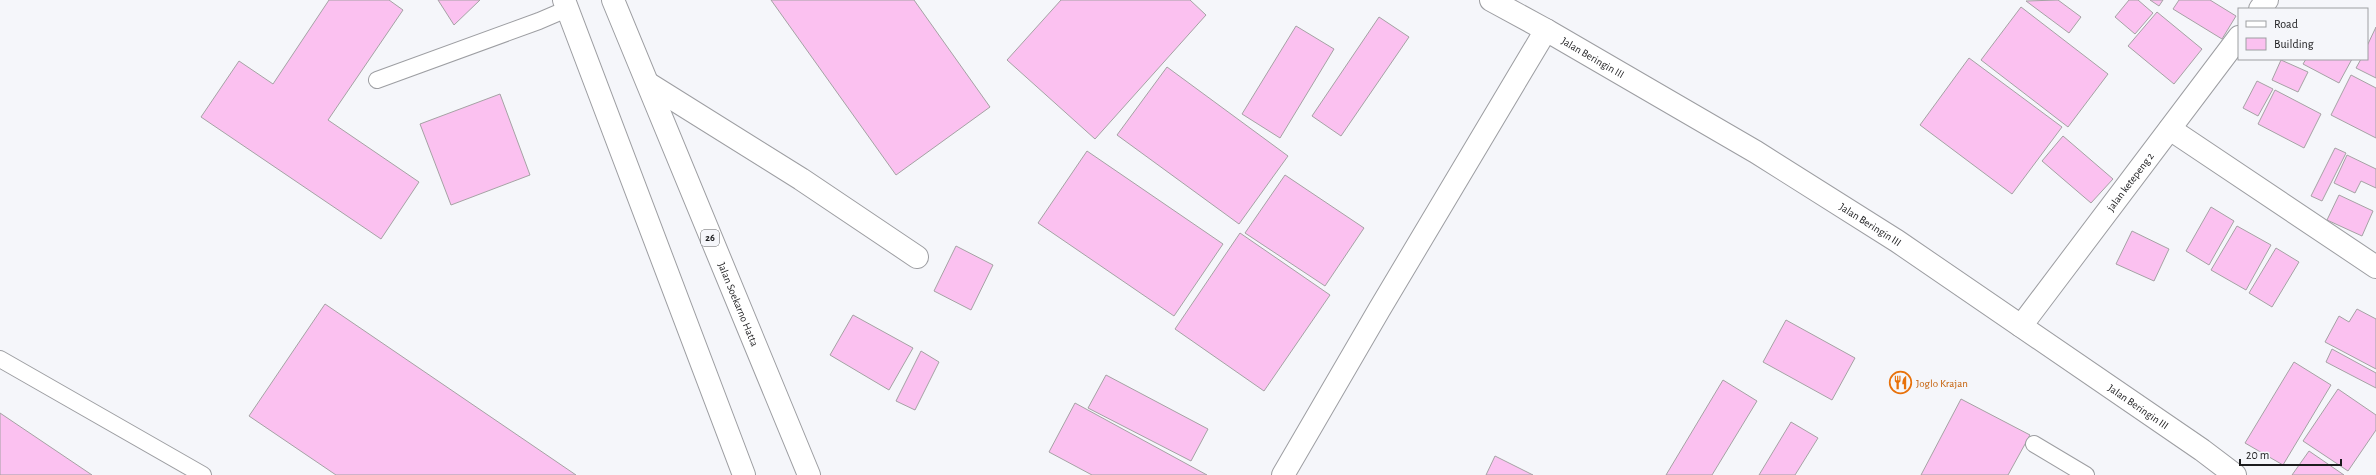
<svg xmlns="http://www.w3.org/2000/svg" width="2376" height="475" viewBox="0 0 2376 475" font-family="'Alegreya Sans',sans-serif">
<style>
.building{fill:#fbc1f0;stroke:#a5a2a4}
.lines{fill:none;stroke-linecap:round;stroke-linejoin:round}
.service-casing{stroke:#9d9ea2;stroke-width:18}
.minor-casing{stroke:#9d9ea2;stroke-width:24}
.tertiary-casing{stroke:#9d9ea2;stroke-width:24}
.trunk-casing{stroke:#9d9ea2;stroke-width:24}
.service{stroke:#fff;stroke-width:16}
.minor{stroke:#fff;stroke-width:22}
.tertiary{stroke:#fff;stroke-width:22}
.trunk{stroke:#fff;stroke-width:22}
.labels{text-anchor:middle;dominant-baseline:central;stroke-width:3.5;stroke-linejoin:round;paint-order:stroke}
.shield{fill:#f5f6fa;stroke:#5d5d60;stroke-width:1}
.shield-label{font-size:10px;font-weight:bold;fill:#1c1c1e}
.street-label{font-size:11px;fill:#1c1c1e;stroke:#f5f6fa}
.food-label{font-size:11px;fill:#c56008;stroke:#f5f6fa;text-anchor:start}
</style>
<rect width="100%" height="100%" fill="#f5f6fa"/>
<!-- building -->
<g class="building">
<path d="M329 0H389L403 10 328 120 419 182 381 239 201 117 239 61 273 84Z"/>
<path d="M438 0H480L454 25Z"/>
<path d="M771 0H914L990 107 896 175Z"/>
<path d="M1061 0H1190L1206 15 1095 139 1007 60Z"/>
<path d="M2058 0 2081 17 2069 33 2026 1Z"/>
<path d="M2129 0H2138L2153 13 2135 34 2115 17Z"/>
<path d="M2150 0H2163L2159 6Z"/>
<path d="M2179 0H2210L2236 16 2222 39 2173 9Z"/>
<path d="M2021 7 2108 74 2068 127 1981 60Z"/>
<path d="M2157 12 2202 49 2174 84 2128 46Z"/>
<path d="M1379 17 1409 37 1341 136 1312 116Z"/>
<path d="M1296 26 1334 49 1280 138 1242 114Z"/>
<path d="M2376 27V78L2356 68 2361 59H2367V46Z"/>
<path d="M1969 58 2062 127 2012 194 1920 125Z"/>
<path d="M2306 59H2352L2339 83 2303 64Z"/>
<path d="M2281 60 2308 72 2298 92 2272 80Z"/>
<path d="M1167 67 1288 156 1239 224 1117 135Z"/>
<path d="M2351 75 2376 88V138L2331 115Z"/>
<path d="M2257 81 2273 89 2258 116 2243 108Z"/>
<path d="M2275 90 2321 114 2304 148 2258 124Z"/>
<path d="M500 94 530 175 451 205 420 124Z"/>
<path d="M2063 136 2113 179 2091 203 2042 161Z"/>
<path d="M2335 148 2346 153 2322 201 2311 196Z"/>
<path d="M1087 151 1223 244 1174 316 1038 223Z"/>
<path d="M2347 155 2376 169V188L2361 181 2355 193 2334 183Z"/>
<path d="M1285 175 1364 228 1325 286 1245 233Z"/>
<path d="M2339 195 2373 211 2362 236 2327 220Z"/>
<path d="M2211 207 2234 221 2209 265 2186 251Z"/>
<path d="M2237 226 2271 245 2246 290 2211 270Z"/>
<path d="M2132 231 2169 249 2154 281 2116 264Z"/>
<path d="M1240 233 1330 295 1264 391 1175 329Z"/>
<path d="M956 246 993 265 971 310 934 291Z"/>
<path d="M2276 248 2299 262 2272 307 2249 293Z"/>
<path d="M325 304 576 475H336L249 416Z"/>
<path d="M2357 309 2376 319V369L2325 342 2339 316 2349 322Z"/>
<path d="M853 315 913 348 889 390 830 355Z"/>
<path d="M1786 320 1855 358 1832 400 1763 362Z"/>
<path d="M2332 349 2376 373V388L2326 362Z"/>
<path d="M921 351 939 362 915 410 896 401Z"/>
<path d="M2294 362 2331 385 2283 465 2245 443Z"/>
<path d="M1106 375 1208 429 1191 461 1088 408Z"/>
<path d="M1723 380 1757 401 1712 475H1666Z"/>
<path d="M2338 389 2376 415V430L2348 471 2303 441Z"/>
<path d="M1961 399 2030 435 2008 475H1921Z"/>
<path d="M1075 403 1207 475H1092L1049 452Z"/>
<path d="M0 413 92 475H0Z"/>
<path d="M1791 422 1818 438 1795 475H1759Z"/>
<path d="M2309 451 2344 475H2292Z"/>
<path d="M1495 456 1533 475H1486Z"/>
</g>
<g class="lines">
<defs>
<g id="service">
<path d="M377 80 539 21 567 9"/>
<path d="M0 359 203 475"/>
<path d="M2034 444 2086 475"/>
</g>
<g id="minor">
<path d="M2260 9 2267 0"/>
<path d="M649 84 801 179 917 257"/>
<path d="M2170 129 2376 267"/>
<path id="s1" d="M2021 326 2239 37"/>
<path d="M1283 475 1379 310 1546 30"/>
</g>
<g id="tertiary">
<path id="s2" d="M1491 0 1546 30 1756 152 1897 241 2202 450 2235 475"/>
</g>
<g id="trunk">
<path d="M564 0 744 475"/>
<path id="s3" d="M613 0 809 475"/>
</g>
</defs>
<!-- service casing -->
<use href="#service" class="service-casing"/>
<!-- minor casing -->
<use href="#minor" class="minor-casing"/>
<!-- tertiary casing -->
<use href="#tertiary" class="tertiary-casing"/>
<!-- trunk casing -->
<use href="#trunk" class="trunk-casing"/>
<!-- service -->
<use href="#service" class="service"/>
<!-- minor -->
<use href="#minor" class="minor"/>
<!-- tertiary -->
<use href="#tertiary" class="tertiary"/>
<!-- trunk -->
<use href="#trunk" class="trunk"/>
</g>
<!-- icons -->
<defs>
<symbol id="restaurant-ring" viewBox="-11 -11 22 22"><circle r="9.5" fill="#f5f6fa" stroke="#e8710a" stroke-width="1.5"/><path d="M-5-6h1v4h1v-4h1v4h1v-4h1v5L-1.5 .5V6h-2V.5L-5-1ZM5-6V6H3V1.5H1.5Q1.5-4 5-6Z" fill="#e8710a"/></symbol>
</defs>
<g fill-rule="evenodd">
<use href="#restaurant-ring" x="1888" y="370" width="25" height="25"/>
</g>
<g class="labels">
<!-- shield labels -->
<rect class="shield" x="701" y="230" width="18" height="16" rx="3"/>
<g class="shield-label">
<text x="710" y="238">26</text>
</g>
<!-- street labels -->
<g class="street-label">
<text stroke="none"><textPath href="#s2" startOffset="117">Jalan Beringin III</textPath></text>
<text stroke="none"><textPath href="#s1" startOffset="181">jalan ketepeng 2</textPath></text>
<text stroke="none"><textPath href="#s2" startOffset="441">Jalan Beringin III</textPath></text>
<text stroke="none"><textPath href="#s3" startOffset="329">Jalan Soekarno Hatta</textPath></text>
<text stroke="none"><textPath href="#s2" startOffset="765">Jalan Beringin III</textPath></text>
</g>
<!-- food labels -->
<g class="food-label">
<text x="1916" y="383">Joglo Krajan</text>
</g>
</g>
<!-- legend -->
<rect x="2238" y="8" width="130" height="52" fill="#f5f6fa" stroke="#9e9fa2"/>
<rect x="2246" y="21" width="20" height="6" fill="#ffffff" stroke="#9e9fa2"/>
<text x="2274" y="28" font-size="12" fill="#1c1c1e">Road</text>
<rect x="2246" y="38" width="20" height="12" fill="#fbc1f0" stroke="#9e9fa2"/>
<text x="2274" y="48" font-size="12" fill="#1c1c1e">Building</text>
<!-- scale -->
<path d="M2240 459v6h101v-6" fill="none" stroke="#1c1c1e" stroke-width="2"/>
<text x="2246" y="459" font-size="12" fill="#1c1c1e" stroke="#f5f6fa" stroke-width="3" paint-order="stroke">20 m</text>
</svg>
